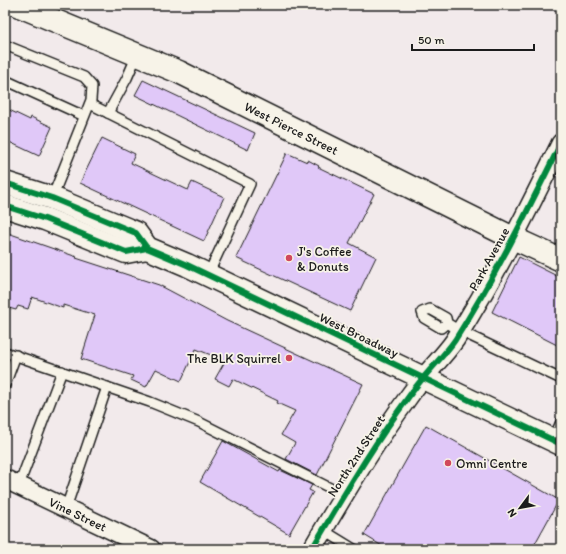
<svg xmlns="http://www.w3.org/2000/svg" width="566" height="554" viewBox="0 0 566 554" font-family="Itim,sans-serif">
<style>
.building{fill:#e0c8f8;stroke:#1c1c1c}
.lines{fill:none;stroke-linecap:round;stroke-linejoin:round}
.lane-casing{stroke:#1c1c1c;stroke-width:12}
.street-casing{stroke:#1c1c1c;stroke-width:21}
.secondary-casing{stroke:#1c1c1c;stroke-width:25}
.lane{stroke:#f7f3e8;stroke-width:9}
.street{stroke:#f7f3e8;stroke-width:18}
.secondary{stroke:#f7f3e8;stroke-width:22}
.cycleway-casing{stroke:#f7f3e8;stroke-width:8}
.cycleway{stroke:#00873e;stroke-width:6}
.poi-dot{fill:#d1495b;stroke:#f7f3e8;stroke-width:1.5}
.labels{text-anchor:middle;dominant-baseline:central;stroke-width:3.5;stroke-linejoin:round;paint-order:stroke}
.street-label{font-size:13px;fill:#1c1c1c;stroke:#f7f3e8}
.poi-label{font-size:13px;fill:#1c1c1c;stroke:#f7f3e8;text-anchor:start}
</style>
<rect width="100%" height="100%" fill="#f2eaeb"/>
<filter id="ink" filterUnits="userSpaceOnUse"><feTurbulence type="fractalNoise" baseFrequency=".025" numOctaves="2"/><feDisplacementMap in="SourceGraphic" scale="8" xChannelSelector="R" yChannelSelector="G"/><feConvolveMatrix kernelMatrix="1 2 1 2 8 2 1 2 1" color-interpolation-filters="sRGB"/></filter>
<g filter="url(#ink)">
<!-- building -->
<g class="building">
<path d="M143 80 255 133 248 150 135 95Z"/>
<path d="M5 108 30 120 31 117 52 127 39 156 5 140Z"/>
<path d="M102 138 135 154 131 163 188 190 192 182 224 197 204 241 80 183Z"/>
<path d="M287 153 307 162 308 160 319 166 318 167 374 194 349 243 376 257 350 311 236 258Z"/>
<path d="M5 232 77 257 76 258 159 285 227 321 363 384 317 475 286 459 295 443 281 435 295 411 277 403 278 401 233 379 229 386 215 379 224 363 211 355 196 349 181 381 156 369 146 387 131 380 133 376 81 359 95 315 63 305V308L32 297 28 309 18 306 16 310 5 307Z"/>
<path d="M519 257 561 278V347L492 312Z"/>
<path d="M426 425 559 500 532 549H387L364 535Z"/>
<path d="M223 441 279 472 280 470 312 485 309 490 313 492 289 534 200 482Z"/>
</g>
<g class="lines">
<defs>
<g id="lane">
<path d="M5 45 84 77 92 86 91 100 52 198"/>
<path d="M5 80 84 116"/>
<path d="M90 104 250 184 208 275"/>
<path d="M108 113 127 78 137 55"/>
<path d="M447 323 441 328 424 318 422 312 430 309 446 318 447 323 460 331 561 379"/>
<path d="M5 352 150 402 199 422 344 495"/>
<path d="M5 385 16 355"/>
<path d="M553 440 561 422"/>
<path d="M19 485 62 371"/>
<path d="M66 508 107 387"/>
<path d="M323 530 354 549"/>
</g>
<g id="street">
<path id="s1" d="M5 479 151 549"/>
<path d="M312 549C339 503 366 457 397 413 406 401 414 388 424 377 434 365 446 353 455 340 495 277 528 210 561 143"/>
</g>
<g id="secondary">
<path id="s2" d="M17 5 179 72 513 238 561 260"/>
<path d="M5 183 52 198 136 233 147 248 187 265 561 444"/>
<path d="M5 206 45 219 126 252 147 248"/>
</g>
</defs>
<!-- lane casing -->
<use href="#lane" class="lane-casing"/>
<!-- street casing -->
<use href="#street" class="street-casing"/>
<!-- secondary casing -->
<use href="#secondary" class="secondary-casing"/>
<!-- lane -->
<use href="#lane" class="lane"/>
<!-- street -->
<use href="#street" class="street"/>
<!-- secondary -->
<use href="#secondary" class="secondary"/>
<defs>
<g id="cycleway">
<path d="M5 183 52 198 136 233 147 248 187 265 561 444"/>
<path d="M5 206 45 219 126 252 147 248"/>
<path d="M312 549C339 503 366 457 397 413 406 401 414 388 424 377 434 365 446 353 455 340 495 277 528 210 561 143"/>
</g>
</defs>
<!-- cycleway casing -->
<use href="#cycleway" class="cycleway-casing"/>
<!-- cycleway -->
<use href="#cycleway" class="cycleway"/>
</g>
</g>
<!-- markers -->
<g class="poi-dot">
<circle cx="289" cy="258" r="4"/>
<circle cx="289" cy="358" r="4"/>
<circle cx="448" cy="463" r="4"/>
</g>
<g class="labels">
<!-- street labels -->
<g class="street-label">
<text stroke="none"><textPath href="#s2" startOffset="301">West Pierce Street</textPath></text>
<text transform="translate(489 259) rotate(-61)">Park Avenue</text>
<text transform="translate(359 335) rotate(26)">West Broadway</text>
<text transform="translate(356 456) rotate(-57)">North 2nd Street</text>
<text stroke="none"><textPath href="#s1" startOffset="81">Vine Street</textPath></text>
</g>
<!-- poi labels -->
<g class="poi-label">
<text x="297" y="251">J's Coffee<tspan x="297" dy="15">&amp; Donuts</tspan></text>
<text x="281" y="358" text-anchor="end">The BLK Squirrel</text>
<text x="456" y="463">Omni Centre</text>
</g>
</g>
<!-- margin -->
<rect width="566" height="554" fill="none" stroke="#f7f3e8" stroke-width="20"/>
<rect x="10" y="10" width="546" height="534" fill="none" stroke="#1c1c1c" stroke-width="1.5" filter="url(#ink)"/>
<!-- north arrow -->
<g transform="translate(520 508) rotate(238)" stroke="#f7f3e8" stroke-width="3" paint-order="stroke">
<path d="M0-3L7 15L0 10L-7 15Z" fill="#1c1c1c"/>
<text y="-6" font-size="11" font-weight="bold" text-anchor="middle" fill="#1c1c1c">N</text>
</g>
<!-- scale -->
<path d="M412 44v6h122v-6" fill="none" stroke="#1c1c1c" stroke-width="2"/>
<text x="418" y="44" font-size="12" fill="#1c1c1c" stroke="#f7f3e8" stroke-width="3" paint-order="stroke">50 m</text>
</svg>
